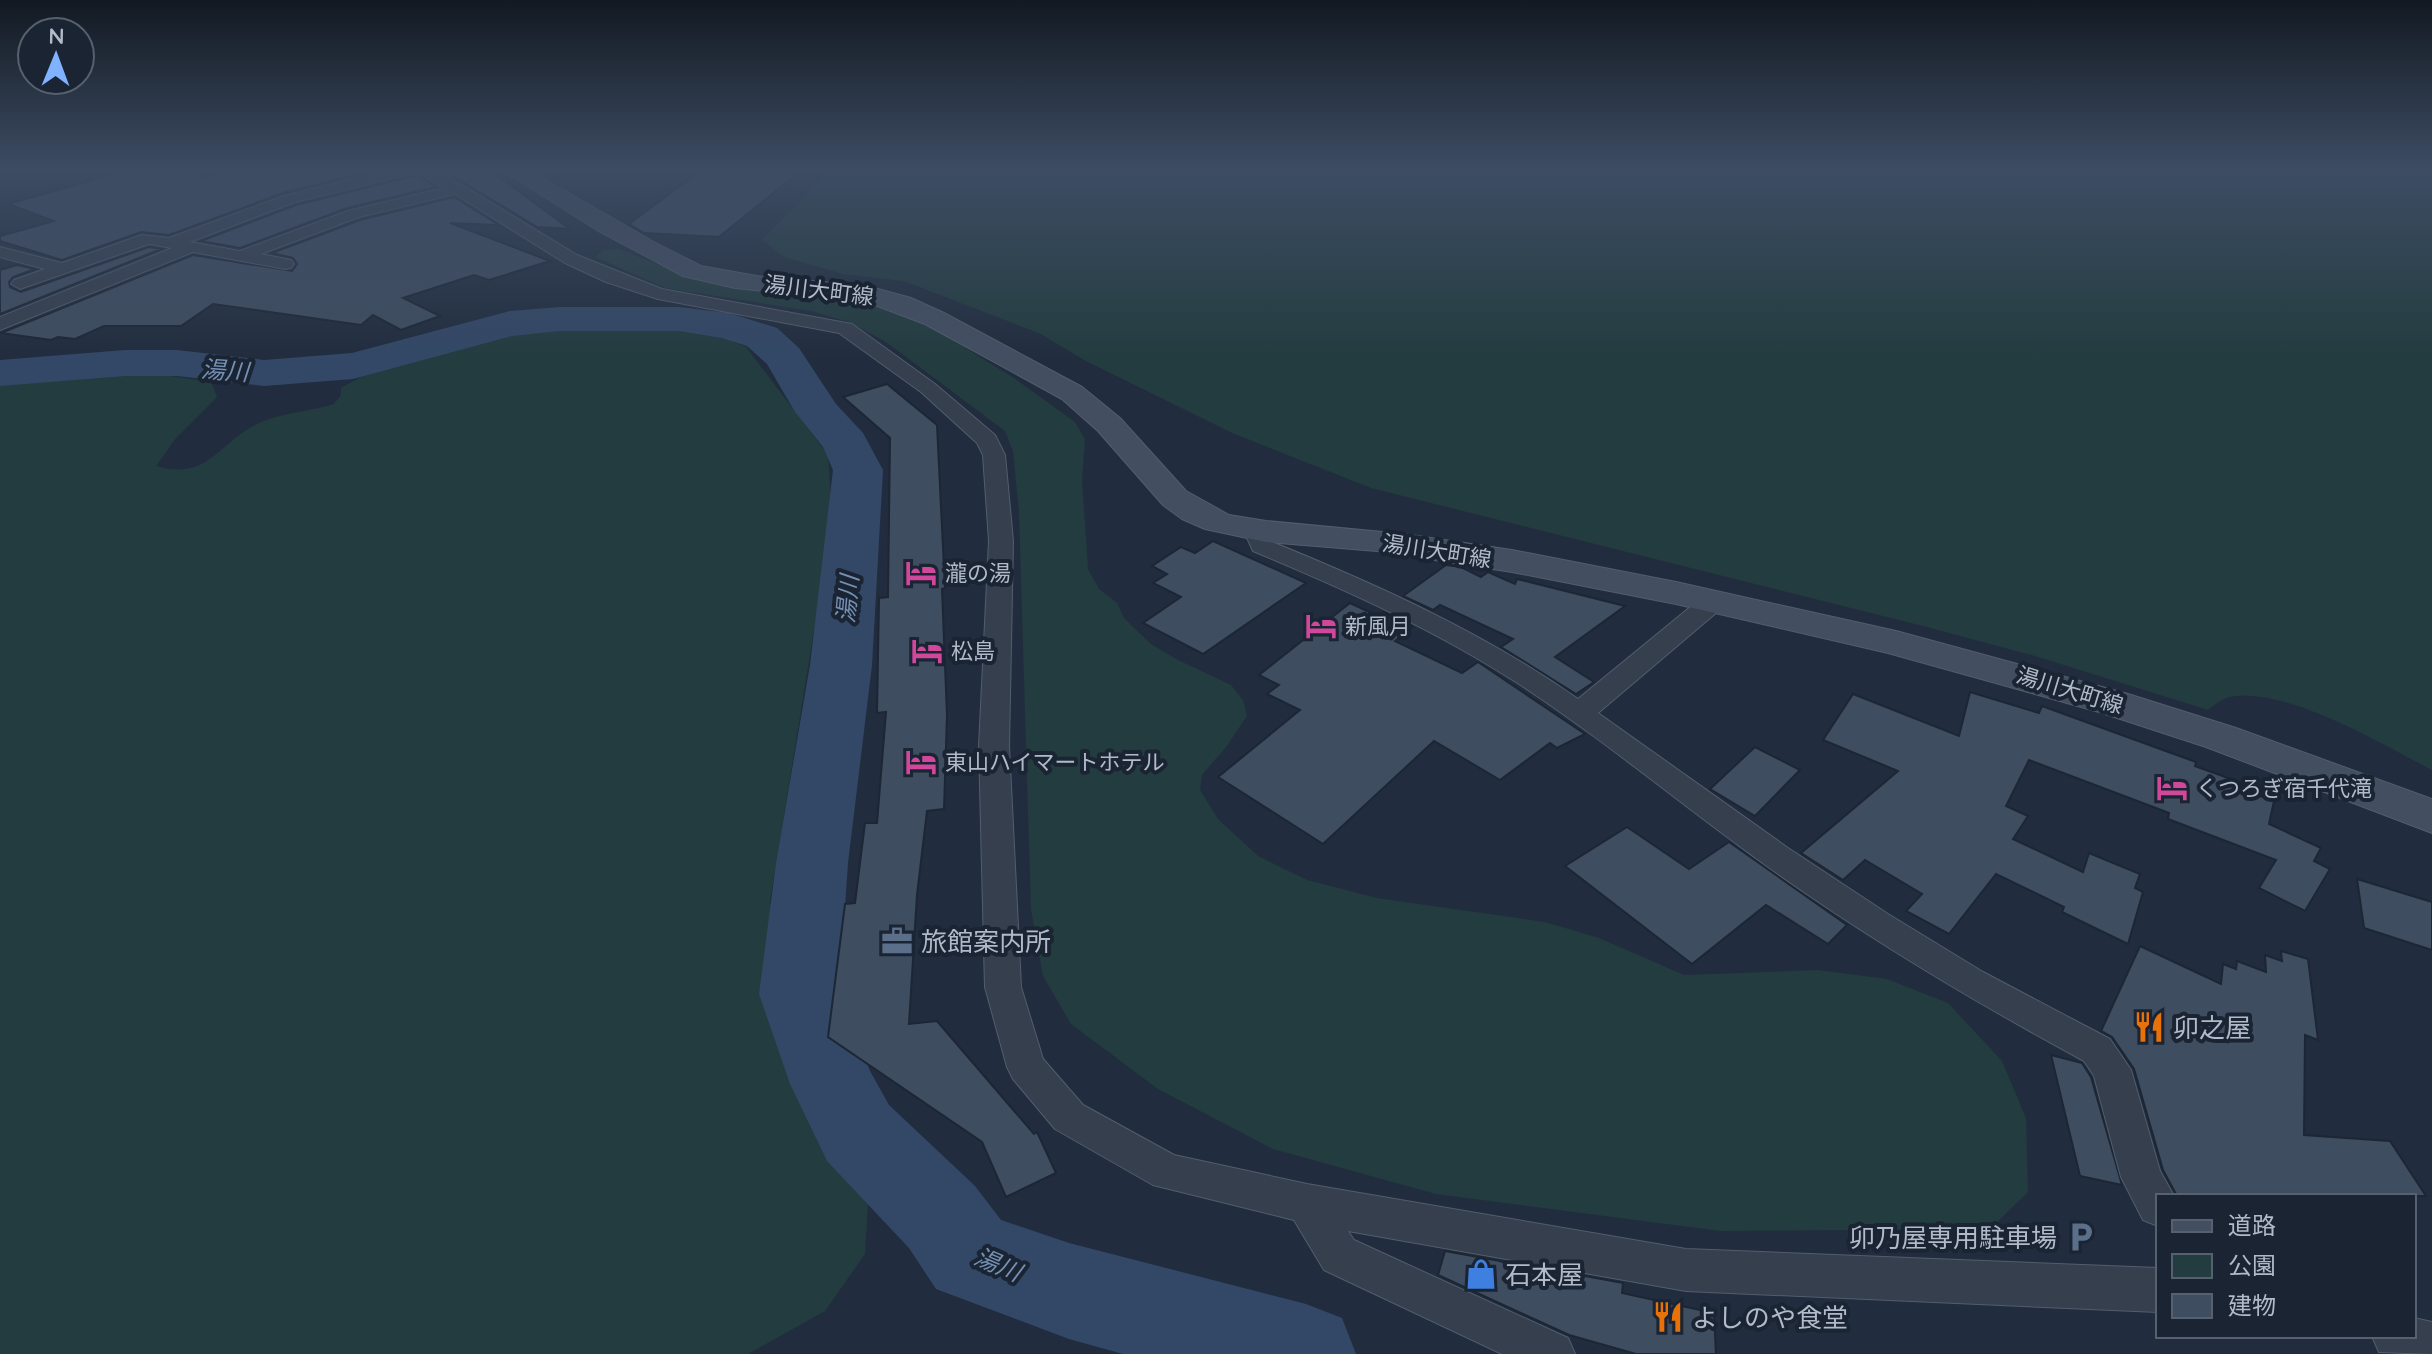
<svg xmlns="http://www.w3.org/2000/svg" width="2432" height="1354" viewBox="0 0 2432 1354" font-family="Quicksand,'Noto Sans JP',sans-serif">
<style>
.green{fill:#233c3f}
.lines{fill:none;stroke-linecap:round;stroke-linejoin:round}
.river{fill:#334866;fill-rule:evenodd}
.building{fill:#3f4d60;stroke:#1c2635;stroke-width:2}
.street-casing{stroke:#535d6c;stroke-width:2}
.secondary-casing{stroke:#535d6c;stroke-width:2}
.street{fill:#353f4e;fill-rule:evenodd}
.secondary{fill:#434e61;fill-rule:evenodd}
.labels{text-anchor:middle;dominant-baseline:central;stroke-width:8;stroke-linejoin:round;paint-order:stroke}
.street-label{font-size:22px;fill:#b0bac9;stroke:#1a2433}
.poi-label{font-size:22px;fill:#b0bac9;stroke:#1a2433;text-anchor:start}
.water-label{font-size:24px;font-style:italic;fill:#7590b3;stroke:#1a2433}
.near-poi-label{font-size:26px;fill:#b0bac9;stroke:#1a2433;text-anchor:start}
</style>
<rect width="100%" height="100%" fill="#212d3e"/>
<!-- green -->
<g class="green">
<path d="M831 169H2432V770C2381 744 2287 686 2229 697 2222 699 2214 705 2208 710L2035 656 1923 626 1371 488 1230 432 1084 360 1041 334 904 281 843 274 784 257 762 240Z"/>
<path d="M619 249 685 275 851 299 911 314 1014 378 1075 422 1085 439 1082 481 1088 569 1099 589 1117 603 1124 618 1151 644 1176 659 1231 685 1243 700 1247 716 1226 747 1202 775 1200 790 1218 819 1258 856 1307 880 1377 898 1545 922 1599 938 1684 975 1818 970 1887 979 1948 1003 2002 1061 2026 1118 2028 1192 1990 1229 1721 1231 1436 1194 1273 1149 1158 1089 1071 1024 1043 976 1031 910 1019 513 1013 451 1005 431 886 342 849 322 811 311 665 288 595 257 603 250Z"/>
<path d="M568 325 682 328 723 337 746 347 828 455 832 519 770 901 788 1025 868 1204 865 1254 825 1311 748 1354H0V377L137 371 211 382 217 397 176 438 156 466C207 481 217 445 255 425 278 413 308 412 334 404L341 395V388C409 348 492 335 568 325Z"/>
</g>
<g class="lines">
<!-- river -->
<path class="river" d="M559 307H679L729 313 777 328 799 348 836 404 863 433 883 470 872 665 848 863 839 994 870 1071 889 1105 975 1186 1001 1220 1069 1243 1306 1304 1342 1318 1356 1354H1123L1069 1339 936 1289 909 1248 827 1161 790 1084 759 994 776 863 810 665 833 470 823 447 795 412 767 364 747 346 722 338 679 331H559L512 336 353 379 264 386 177 376H125L0 386V360L125 350H177L264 360 352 353 510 311Z"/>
</g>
<!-- building -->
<g class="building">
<path d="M132 169H166L177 173 189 170 207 177 237 169H380L283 193 169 235 141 232 62 260 0 241V236L54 221 8 204Z"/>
<path d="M441 169H470L495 174 570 229 537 227Z"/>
<path d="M703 169H803L719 237 644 233 629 224Z"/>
<path d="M418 175 436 187 347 208 240 248 201 241 296 205Z"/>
<path d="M454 197 499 225 450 223 550 261 489 280 474 275 403 298 440 316 401 330 373 315 361 325 213 304 181 326H104L75 339 58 337 51 340 1 333 193 255 292 271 297 264 293 258 272 253 360 220Z"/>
<path d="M149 247 161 249 0 314V270L17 265 35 269 13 277 9 282 10 287 21 292Z"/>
<path d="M887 384 937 425 945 588 942 589 947 715 944 809 927 811 917 895 909 1024 937 1021 1034 1134 1037 1132 1056 1173 1006 1197 982 1142 828 1037 845 904 855 903 865 823H877L886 712 877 713 879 598 888 597 890 438 843 397Z"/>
<path d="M1213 541 1306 583 1203 654 1143 623 1181 597 1153 583 1167 574 1152 566 1181 547 1195 553Z"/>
<path d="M1446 565 1461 567 1481 577 1488 572 1515 584 1517 579 1625 606 1555 657 1594 682 1576 694 1501 647 1513 639 1440 605 1433 610 1403 596Z"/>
<path d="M1350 603 1378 616 1383 612 1413 627 1395 641 1462 673 1478 662 1585 734 1557 748 1550 743 1500 780 1434 741 1323 844 1218 777 1300 710 1267 694 1279 685 1259 675Z"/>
<path d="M1970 692 2039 713 2042 706 2196 762 2195 766 2242 783 2241 789 2274 801 2269 824 2321 848 2314 861 2330 869 2305 911 2259 888 2276 860 2168 819 2169 813 2029 760 2006 806 2028 816 2013 839 2083 872 2089 853 2140 874 2135 888 2143 892 2128 944 2062 912 2064 907 1996 874 1949 934 1906 911 1922 894 1865 860 1843 880 1801 853 1898 771 1823 740 1853 694 1959 736Z"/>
<path d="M1755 747 1800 770 1755 816 1710 789Z"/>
<path d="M1627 827 1689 869 1729 842 1847 925 1828 944 1766 905 1692 964 1565 866Z"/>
<path d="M2357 879 2432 902V950L2364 928Z"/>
<path d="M2140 946 2221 984 2223 964 2236 969 2237 961 2266 972 2265 955 2282 961 2281 951 2308 959 2318 1040 2305 1035 2304 1135 2390 1141 2426 1196H2177L2163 1170 2134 1069 2112 1037 2101 1031Z"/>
<path d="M2051 1055 2082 1063 2091 1077 2122 1185 2080 1176Z"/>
<path d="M1445 1251 1500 1261 1557 1282 1558 1271 1623 1283 1622 1293 1714 1313 1716 1354H1636L1569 1335 1438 1275Z"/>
</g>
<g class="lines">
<defs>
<g id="street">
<path d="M394 169H435L577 255 662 289 852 324 935 384 995 435 1005 455 1013 541 1009 746 1021 987 1043 1059 1083 1105 1174 1155 1307 1184 1686 1249 2158 1268V1312L1686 1291 1348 1231 1354 1240 1568 1338 1575 1354H1502L1324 1270 1294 1220 1153 1185 1055 1129 1013 1079 1007 1067 985 987 979 746 989 541 983 455 977 443 921 392 839 333 658 299 606 282 565 263 455 194 359 217 261 254 291 260 294 264 291 268 285 269 193 252 0 330V317L172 248 149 244 20 289 11 284 14 280 45 269 0 257V247L62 263 142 235 169 238 284 196ZM418 172 444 188 348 211 240 251 190 242 295 202Z"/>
<path d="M1256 524 1265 526 1272 542C1378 585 1484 633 1578 699L1705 595H1723L1727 601 1723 607 1598 713 1788 848 1888 914 1983 972 2110 1039 2131 1070 2160 1171 2174 1196H2158V1226L2143 1220 2121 1177 2094 1076 2084 1061C1973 1001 1866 937 1764 864 1682 805 1603 739 1519 684 1436 630 1344 589 1253 551L1244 531 1247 526Z"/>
<path d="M2414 1318 2432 1322V1354L2379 1352 2372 1336H2414Z"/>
</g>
<path id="secondary" d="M501 169H527L659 245 701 266 757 276 867 286 911 298 944 313 1082 387 1120 418 1186 491 1229 515 1266 521 1404 534 1512 550 1676 582 1896 631 2128 694 2236 728 2432 799V833L2206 747 2099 712 1888 653 1676 604 1512 572 1377 551 1266 542 1205 529 1182 519 1163 505 1098 431 1062 399 925 324 867 302 735 288 683 276 597 230Z"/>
</defs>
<!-- street casing -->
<use href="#street" class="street-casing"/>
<!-- secondary casing -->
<use href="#secondary" class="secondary-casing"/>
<!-- street -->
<use href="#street" class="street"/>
<!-- secondary -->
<use href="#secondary" class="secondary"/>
</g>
<!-- sky -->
<linearGradient id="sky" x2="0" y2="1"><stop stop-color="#121922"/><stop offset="0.47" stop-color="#3d4c63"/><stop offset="1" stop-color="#3d4c63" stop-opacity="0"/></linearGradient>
<rect width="2432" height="359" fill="url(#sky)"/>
<!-- icons -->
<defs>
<symbol id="hotel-bare" viewBox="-9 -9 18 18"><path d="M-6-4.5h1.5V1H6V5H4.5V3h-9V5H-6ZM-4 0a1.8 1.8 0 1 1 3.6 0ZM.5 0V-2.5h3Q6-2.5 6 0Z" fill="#d1479c" stroke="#1a2433" stroke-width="2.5" paint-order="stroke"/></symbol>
<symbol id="office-bare" viewBox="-9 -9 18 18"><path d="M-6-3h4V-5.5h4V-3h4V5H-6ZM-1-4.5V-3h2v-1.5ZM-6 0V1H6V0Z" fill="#5c6f8a" stroke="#1a2433" stroke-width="2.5" paint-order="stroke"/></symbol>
<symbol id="restaurant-bare" viewBox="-9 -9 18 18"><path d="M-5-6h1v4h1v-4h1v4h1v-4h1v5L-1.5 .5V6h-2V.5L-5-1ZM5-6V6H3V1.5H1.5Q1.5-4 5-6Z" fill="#e8710a" stroke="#1a2433" stroke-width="2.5" paint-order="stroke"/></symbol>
<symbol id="parking-bare" viewBox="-9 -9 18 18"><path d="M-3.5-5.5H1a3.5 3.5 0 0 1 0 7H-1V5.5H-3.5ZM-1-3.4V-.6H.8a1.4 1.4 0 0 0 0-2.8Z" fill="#5c6f8a" stroke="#1a2433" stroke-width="2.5" paint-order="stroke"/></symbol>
<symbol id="shop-bare" viewBox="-9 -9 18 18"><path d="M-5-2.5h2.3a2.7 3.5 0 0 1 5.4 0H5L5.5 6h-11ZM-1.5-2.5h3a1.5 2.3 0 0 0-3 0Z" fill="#3f7fe0" stroke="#1a2433" stroke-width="2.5" paint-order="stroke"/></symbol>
</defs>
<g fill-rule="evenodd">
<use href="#hotel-bare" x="899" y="551" width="44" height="44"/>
<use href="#hotel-bare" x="1299" y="604" width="44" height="44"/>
<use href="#hotel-bare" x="905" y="629" width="44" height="44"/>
<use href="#hotel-bare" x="899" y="740" width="44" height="44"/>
<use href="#hotel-bare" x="2150" y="766" width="44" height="44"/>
<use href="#office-bare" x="875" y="919" width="44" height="44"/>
<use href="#restaurant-bare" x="2127" y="1005" width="44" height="44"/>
<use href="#parking-bare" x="2059" y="1215" width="44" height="44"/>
<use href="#shop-bare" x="1459" y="1252" width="44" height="44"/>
<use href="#restaurant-bare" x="1646" y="1295" width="44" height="44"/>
</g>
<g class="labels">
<!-- street labels -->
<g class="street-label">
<text transform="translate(819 290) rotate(7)">湯川大町線</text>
<text transform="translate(1437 551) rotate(9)">湯川大町線</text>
<text transform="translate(2070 690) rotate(17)">湯川大町線</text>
</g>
<!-- poi labels -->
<g class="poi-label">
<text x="945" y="573">瀧の湯</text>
<text x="1345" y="626">新風月</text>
<text x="951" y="651">松島</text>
<text x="945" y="762">東山ハイマートホテル</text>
<text x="2196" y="788">くつろぎ宿千代滝</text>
</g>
<!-- water labels -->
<g class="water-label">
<text transform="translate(225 370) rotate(4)">湯川</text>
<text transform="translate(847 599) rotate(-85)">湯川</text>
<text transform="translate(998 1264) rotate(23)">湯川</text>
</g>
<!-- near-poi labels -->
<g class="near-poi-label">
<text x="921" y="941">旅館案内所</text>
<text x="2173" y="1027">卯之屋</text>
<text x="2057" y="1237" text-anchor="end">卯乃屋専用駐車場</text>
<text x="1505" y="1274">石本屋</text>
<text x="1692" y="1317">よしのや食堂</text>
</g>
</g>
<!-- legend -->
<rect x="2156" y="1194" width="260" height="144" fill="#1a2433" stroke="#56606f" stroke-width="2"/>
<rect x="2172" y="1220" width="40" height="12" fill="#434e61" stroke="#56606f" stroke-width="2"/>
<text x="2228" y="1234" font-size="24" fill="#b0bac9">道路</text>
<rect x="2172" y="1254" width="40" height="24" fill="#233c3f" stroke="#56606f" stroke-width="2"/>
<text x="2228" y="1274" font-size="24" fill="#b0bac9">公園</text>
<rect x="2172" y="1294" width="40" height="24" fill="#3f4d60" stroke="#56606f" stroke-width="2"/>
<text x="2228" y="1314" font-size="24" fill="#b0bac9">建物</text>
<!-- north arrow -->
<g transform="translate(56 56) rotate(1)"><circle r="38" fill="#1a2433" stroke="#56606f" stroke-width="2"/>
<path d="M0-6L14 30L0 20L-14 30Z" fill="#80b2ff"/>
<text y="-12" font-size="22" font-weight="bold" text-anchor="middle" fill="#b0bac9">N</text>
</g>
</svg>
